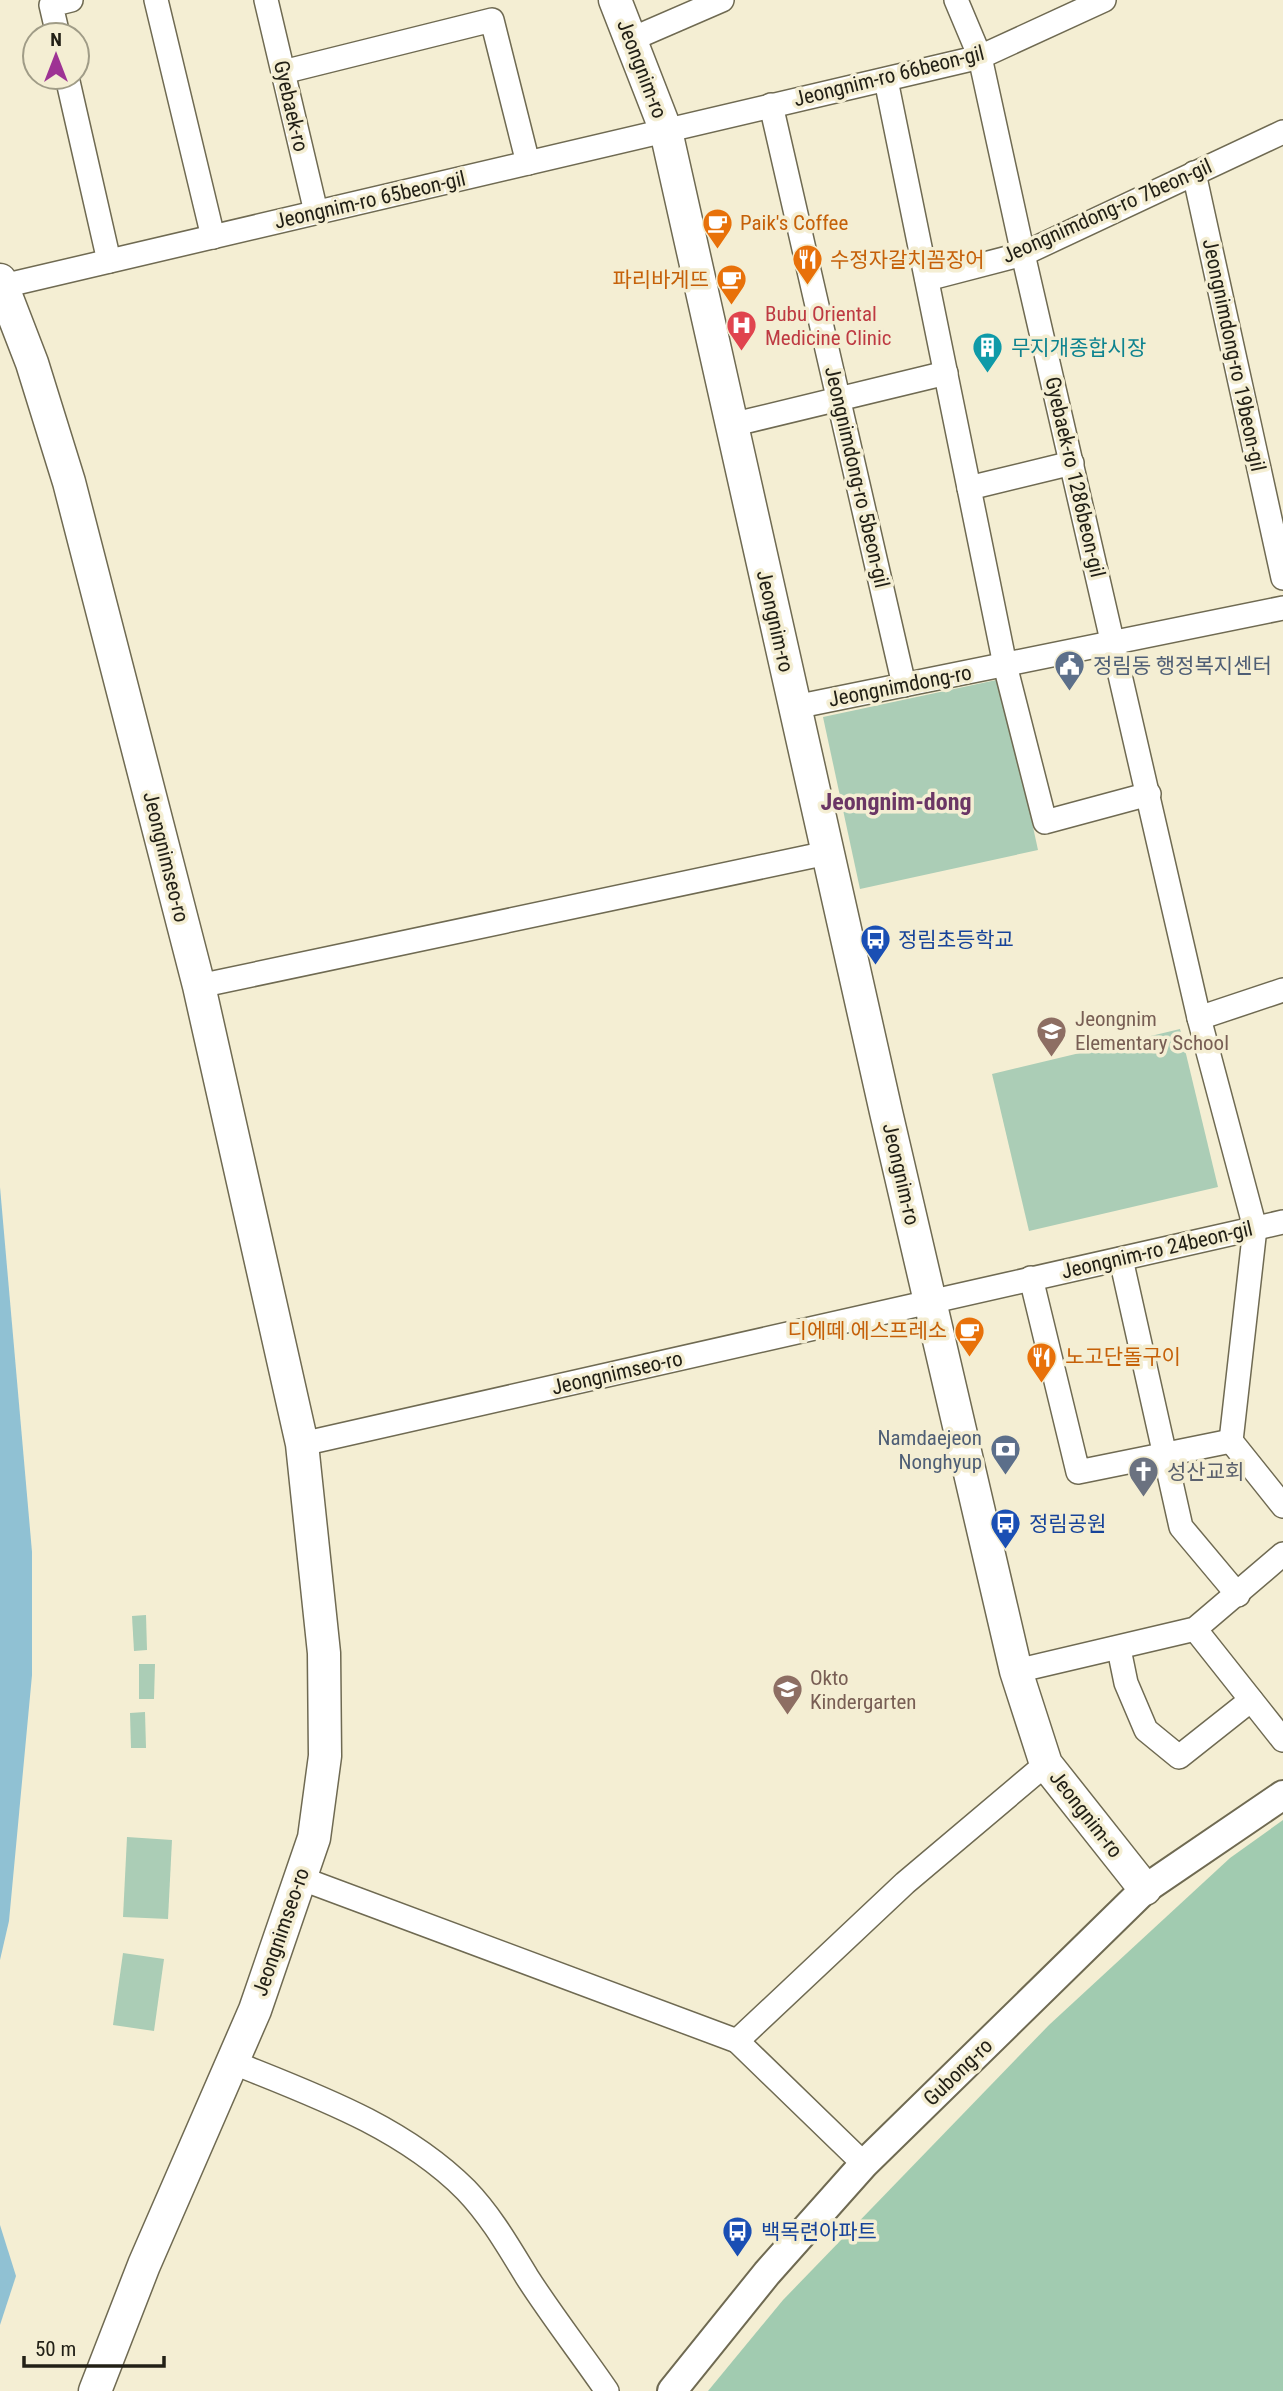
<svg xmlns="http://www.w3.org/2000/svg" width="1283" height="2391" viewBox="0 0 1283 2391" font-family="'Roboto Condensed','Noto Sans KR',sans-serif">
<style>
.green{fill:#abcdb6}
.forest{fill:#a1cbb0}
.water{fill:#90c1d3}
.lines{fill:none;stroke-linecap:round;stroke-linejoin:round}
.minor-casing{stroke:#6f6a52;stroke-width:26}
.tertiary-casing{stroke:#6f6a52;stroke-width:32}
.secondary-casing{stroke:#6f6a52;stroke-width:35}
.minor{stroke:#fff;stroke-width:23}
.tertiary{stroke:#fff;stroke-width:28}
.secondary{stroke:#fff;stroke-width:32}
.labels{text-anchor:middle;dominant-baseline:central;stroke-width:7;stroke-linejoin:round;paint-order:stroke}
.street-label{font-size:21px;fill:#222016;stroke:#f4eed3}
.food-label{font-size:21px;fill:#c56008;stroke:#f4eed3;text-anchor:start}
.health-label{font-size:21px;fill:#be3a42;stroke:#f4eed3;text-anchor:start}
.culture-label{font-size:21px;fill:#0d838f;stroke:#f4eed3;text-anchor:start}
.service-label{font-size:21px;fill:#4e5e75;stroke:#f4eed3;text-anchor:start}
.transit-label{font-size:21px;fill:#164399;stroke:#f4eed3;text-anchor:start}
.education-label{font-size:21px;fill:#785e54;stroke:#f4eed3;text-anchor:start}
.worship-label{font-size:21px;fill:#5b616d;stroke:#f4eed3;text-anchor:start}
.quarter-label{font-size:24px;font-weight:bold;fill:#6b3665;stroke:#f4eed3}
</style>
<rect width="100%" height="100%" fill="#f4eed3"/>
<!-- green -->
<g class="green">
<path d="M1001 679 1038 850 860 889 823 717Z"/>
<path d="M1180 1029 1218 1187 1029 1231 992 1074Z"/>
<path d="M146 1615 147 1650 134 1651 132 1616Z"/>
<path d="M139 1664H155L154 1699H139Z"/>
<path d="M145 1712 146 1748H131L130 1713Z"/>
<path d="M127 1837 172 1840 168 1919 123 1917Z"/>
<path d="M123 1953 164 1959 154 2031 113 2025Z"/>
</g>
<!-- forest -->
<path class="forest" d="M1283 1820V2391H708L783 2300 1049 2025 1230 1858Z"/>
<!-- water -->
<g class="water">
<path d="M0 1187 32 1552V1675L9 1921 0 1960Z"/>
<path d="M0 2225 16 2276 0 2325Z"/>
</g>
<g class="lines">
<defs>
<g id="minor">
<path d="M156 0 213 237"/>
<path d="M266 0 316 212"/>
<path d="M956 0 980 57 1023 254 1199 1018 1255 1228 1231 1441 1283 1506"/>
<path d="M58 35 51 5 71 0"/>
<path d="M632 39 722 0"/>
<path d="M283 72 492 20 528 163"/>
<path d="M67 77 109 261"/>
<path d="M886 80 1005 665 1045 822 1149 794"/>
<path d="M771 105 904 685"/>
<path d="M1194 173 1283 578"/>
<path d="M927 279 1023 254 1283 132"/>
<path d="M3 286 980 57 1104 0"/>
<path d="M731 425 946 373"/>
<path d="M969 488 1072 463"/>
<path d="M795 707 1283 608"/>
<path d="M199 986 827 853"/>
<path d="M1199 1018 1283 990"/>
<path d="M1121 1259 1181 1527 1238 1595"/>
<path d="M1031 1278 1078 1472 1231 1441"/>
<path d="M302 1444 1283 1222"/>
<path d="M1195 1629 1283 1740"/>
<path d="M1119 1649 1126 1683 1146 1730 1179 1757 1251 1700"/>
<path d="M1016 1671 1195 1629 1283 1554"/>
<path d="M300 1878 737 2041 864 2164"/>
<path d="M737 2041 905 1883 1046 1764"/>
<path d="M232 2062C314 2095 402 2126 466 2190 491 2216 508 2246 527 2277 552 2316 581 2353 607 2391"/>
</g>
<path id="tertiary" d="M672 2391 767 2273 864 2164 1145 1889 1283 1795"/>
<g id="secondary">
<path d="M615 0 666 131 886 1112 1016 1671 1046 1764 1145 1889"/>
<path d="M0 280 32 363 69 482 199 986 302 1444 324 1653 325 1756 314 1838 255 2010 144 2265 95 2391"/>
</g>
</defs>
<!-- minor casing -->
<use href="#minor" class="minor-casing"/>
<!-- tertiary casing -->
<use href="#tertiary" class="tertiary-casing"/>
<!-- secondary casing -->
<use href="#secondary" class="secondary-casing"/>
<!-- minor -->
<use href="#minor" class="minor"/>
<!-- tertiary -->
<use href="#tertiary" class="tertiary"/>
<!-- secondary -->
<use href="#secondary" class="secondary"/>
</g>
<!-- icons -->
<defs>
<symbol id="cafe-pin" viewBox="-11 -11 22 30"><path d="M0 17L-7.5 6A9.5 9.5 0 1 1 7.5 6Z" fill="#e8710a" stroke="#f4eed3"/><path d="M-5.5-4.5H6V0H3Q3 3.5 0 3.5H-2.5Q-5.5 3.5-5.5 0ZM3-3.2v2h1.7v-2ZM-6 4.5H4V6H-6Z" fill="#fff"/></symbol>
<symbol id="restaurant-pin" viewBox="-11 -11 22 30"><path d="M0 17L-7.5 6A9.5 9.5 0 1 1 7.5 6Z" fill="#e8710a" stroke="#f4eed3"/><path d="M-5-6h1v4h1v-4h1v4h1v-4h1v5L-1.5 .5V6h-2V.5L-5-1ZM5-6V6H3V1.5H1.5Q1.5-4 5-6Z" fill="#fff"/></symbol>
<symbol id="hospital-pin" viewBox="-11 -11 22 30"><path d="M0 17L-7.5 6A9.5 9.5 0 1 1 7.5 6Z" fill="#e0444e" stroke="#f4eed3"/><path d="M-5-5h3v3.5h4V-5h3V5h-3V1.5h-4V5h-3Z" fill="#fff"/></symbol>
<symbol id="building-pin" viewBox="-11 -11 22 30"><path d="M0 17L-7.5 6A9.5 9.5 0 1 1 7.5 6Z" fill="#0f9aa8" stroke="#f4eed3"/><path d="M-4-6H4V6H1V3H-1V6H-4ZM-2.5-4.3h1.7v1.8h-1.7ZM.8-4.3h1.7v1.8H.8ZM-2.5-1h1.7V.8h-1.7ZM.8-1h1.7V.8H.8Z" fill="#fff"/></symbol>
<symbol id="civic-pin" viewBox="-11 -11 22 30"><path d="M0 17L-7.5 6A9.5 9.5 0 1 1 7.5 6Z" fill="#5c6f8a" stroke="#f4eed3"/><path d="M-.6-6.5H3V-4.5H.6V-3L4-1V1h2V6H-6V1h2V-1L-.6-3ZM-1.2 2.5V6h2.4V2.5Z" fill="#fff"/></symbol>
<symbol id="bus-pin" viewBox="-11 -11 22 30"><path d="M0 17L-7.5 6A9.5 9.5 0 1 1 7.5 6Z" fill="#1a4fb4" stroke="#f4eed3"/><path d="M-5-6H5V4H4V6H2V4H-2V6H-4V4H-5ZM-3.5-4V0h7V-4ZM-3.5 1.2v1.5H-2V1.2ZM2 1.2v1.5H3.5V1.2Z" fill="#fff"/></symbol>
<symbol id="school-pin" viewBox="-11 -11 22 30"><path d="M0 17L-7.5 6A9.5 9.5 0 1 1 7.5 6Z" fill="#8d6e63" stroke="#f4eed3"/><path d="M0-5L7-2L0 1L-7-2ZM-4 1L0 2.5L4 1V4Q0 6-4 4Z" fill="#fff"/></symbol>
<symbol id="bank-pin" viewBox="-11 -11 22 30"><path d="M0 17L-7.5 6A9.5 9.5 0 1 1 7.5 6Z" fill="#5c6f8a" stroke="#f4eed3"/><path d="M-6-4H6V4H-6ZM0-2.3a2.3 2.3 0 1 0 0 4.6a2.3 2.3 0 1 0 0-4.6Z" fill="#fff"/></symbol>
<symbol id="church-pin" viewBox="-11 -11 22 30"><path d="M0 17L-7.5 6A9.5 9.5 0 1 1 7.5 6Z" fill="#6b7280" stroke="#f4eed3"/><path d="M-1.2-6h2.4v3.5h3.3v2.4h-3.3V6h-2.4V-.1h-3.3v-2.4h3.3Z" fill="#fff"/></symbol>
</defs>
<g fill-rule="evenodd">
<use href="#cafe-pin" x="700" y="206" width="35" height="47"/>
<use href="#restaurant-pin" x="790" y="242" width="35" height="47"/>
<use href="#cafe-pin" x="714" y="262" width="35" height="47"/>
<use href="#hospital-pin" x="724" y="308" width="35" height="47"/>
<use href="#building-pin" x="970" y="330" width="35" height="47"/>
<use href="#civic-pin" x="1052" y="648" width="35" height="47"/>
<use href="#bus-pin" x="858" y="922" width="35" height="47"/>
<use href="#school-pin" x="1034" y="1014" width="35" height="47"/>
<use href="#cafe-pin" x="952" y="1314" width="35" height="47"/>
<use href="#restaurant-pin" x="1024" y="1340" width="35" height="47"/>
<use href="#bank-pin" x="988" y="1432" width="35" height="47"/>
<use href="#church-pin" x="1126" y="1454" width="35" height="47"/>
<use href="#bus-pin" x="988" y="1506" width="35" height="47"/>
<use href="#school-pin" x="770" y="1672" width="35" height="47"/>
<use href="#bus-pin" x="720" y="2214" width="35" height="47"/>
</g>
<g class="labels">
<!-- street labels -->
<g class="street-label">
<text transform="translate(642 69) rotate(69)">Jeongnim-ro</text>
<text transform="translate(889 76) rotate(-14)">Jeongnim-ro 66beon-gil</text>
<text transform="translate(291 106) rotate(77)">Gyebaek-ro</text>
<text transform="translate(370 200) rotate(-13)">Jeongnim-ro 65beon-gil</text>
<text transform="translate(1107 211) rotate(-24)">Jeongnimdong-ro 7beon-gil</text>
<text transform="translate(1234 355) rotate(78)">Jeongnimdong-ro 19beon-gil</text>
<text transform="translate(857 477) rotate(77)">Jeongnimdong-ro 5beon-gil</text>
<text transform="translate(1075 477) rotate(77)">Gyebaek-ro 1286beon-gil</text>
<text transform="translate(775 621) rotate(77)">Jeongnim-ro</text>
<text transform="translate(900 686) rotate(-11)">Jeongnimdong-ro</text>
<text transform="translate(166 857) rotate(76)">Jeongnimseo-ro</text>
<text transform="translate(901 1174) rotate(77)">Jeongnim-ro</text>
<text transform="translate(1157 1250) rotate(-13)">Jeongnim-ro 24beon-gil</text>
<text transform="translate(617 1373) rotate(-13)">Jeongnimseo-ro</text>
<text transform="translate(1086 1814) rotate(52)">Jeongnim-ro</text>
<text transform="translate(281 1932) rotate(-71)">Jeongnimseo-ro</text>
<text transform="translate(958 2072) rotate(-44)">Gubong-ro</text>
</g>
<!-- food labels -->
<g class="food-label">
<text x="740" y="223">Paik's Coffee</text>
<text x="830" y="260">수정자갈치꼼장어</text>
<text x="709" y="280" text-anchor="end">파리바게뜨</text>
<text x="947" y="1331" text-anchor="end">디에떼 에스프레소</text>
<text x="1065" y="1357">노고단돌구이</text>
</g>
<!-- health labels -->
<g class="health-label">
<text x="765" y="314">Bubu Oriental<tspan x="765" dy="24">Medicine Clinic</tspan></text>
</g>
<!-- culture labels -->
<g class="culture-label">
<text x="1011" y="348">무지개종합시장</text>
</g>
<!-- service labels -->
<g class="service-label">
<text x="1093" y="666">정림동 행정복지센터</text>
<text x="982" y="1438" text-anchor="end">Namdaejeon<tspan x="982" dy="24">Nonghyup</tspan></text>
</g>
<!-- transit labels -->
<g class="transit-label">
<text x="898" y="940">정림초등학교</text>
<text x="1029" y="1524">정림공원</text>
<text x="761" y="2232">백목련아파트</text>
</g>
<!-- education labels -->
<g class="education-label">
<text x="1075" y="1019">Jeongnim<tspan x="1075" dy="24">Elementary School</tspan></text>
<text x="810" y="1678">Okto<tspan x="810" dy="24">Kindergarten</tspan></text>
</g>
<!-- worship labels -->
<g class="worship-label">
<text x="1167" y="1472">성산교회</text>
</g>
<!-- quarter labels -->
<g class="quarter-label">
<text x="896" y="802">Jeongnim-dong</text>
</g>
</g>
<!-- north arrow -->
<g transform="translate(56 56)"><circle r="33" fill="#f4eed3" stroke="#a09c87" stroke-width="2"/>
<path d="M0-5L12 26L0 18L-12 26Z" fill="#9e3394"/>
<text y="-10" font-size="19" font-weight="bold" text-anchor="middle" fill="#222016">N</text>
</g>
<!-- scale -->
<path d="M24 2356v10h140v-10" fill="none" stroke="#222016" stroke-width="3.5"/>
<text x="35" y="2356" font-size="21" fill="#222016" stroke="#f4eed3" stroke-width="5" paint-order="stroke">50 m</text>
</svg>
